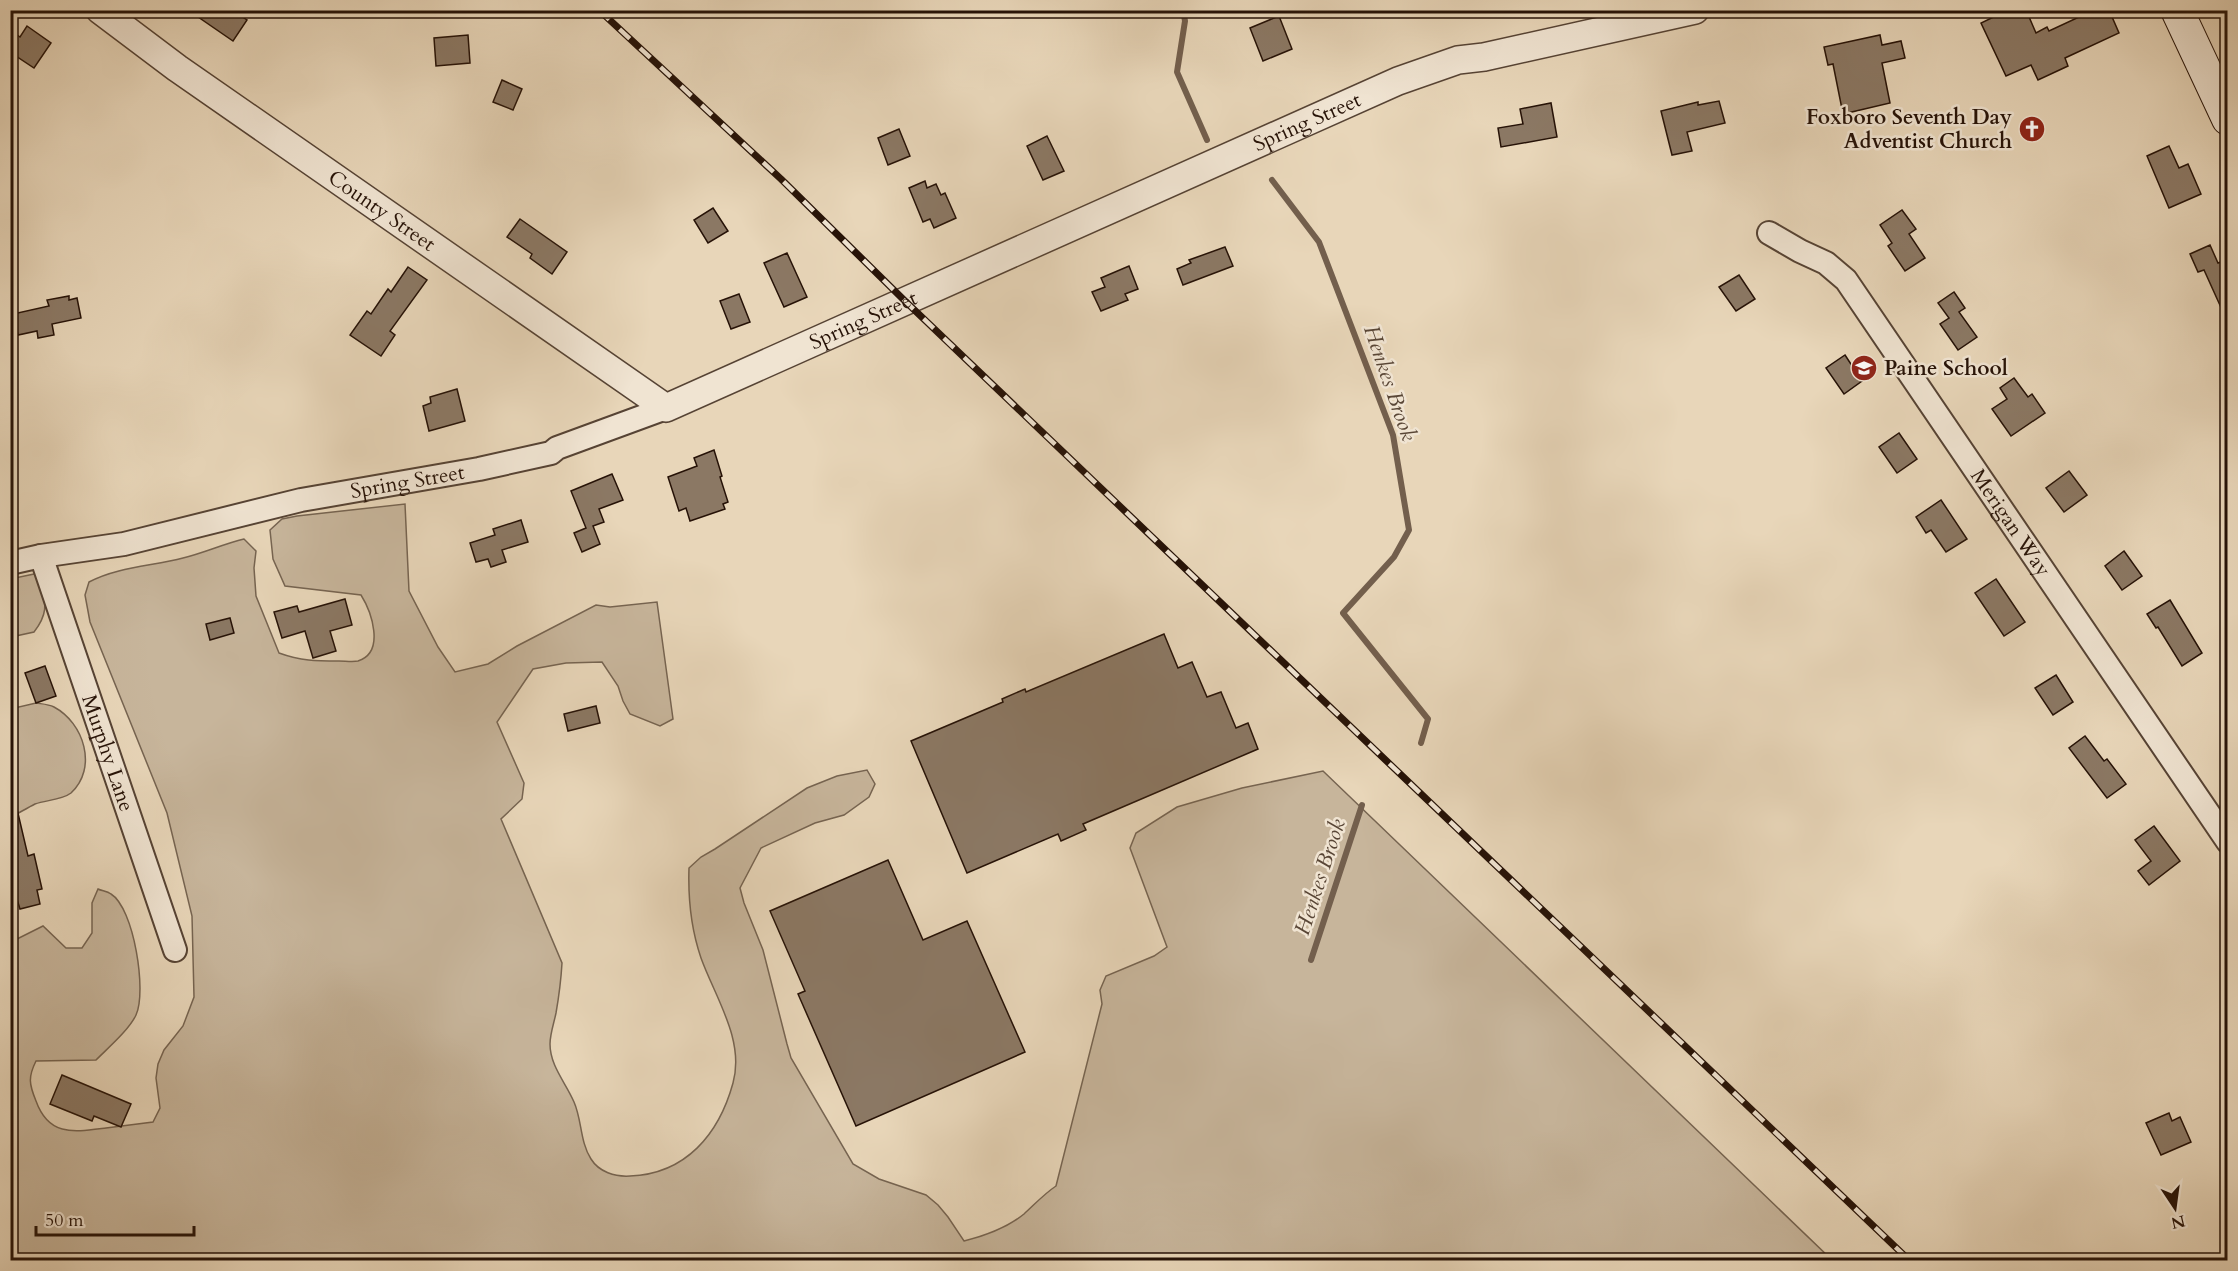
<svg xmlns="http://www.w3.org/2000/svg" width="2238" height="1271" viewBox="0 0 2238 1271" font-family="Cardo,serif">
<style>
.green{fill:#c7b59b;stroke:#766451;stroke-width:1.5}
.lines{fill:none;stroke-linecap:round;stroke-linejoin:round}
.stream{stroke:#735f4d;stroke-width:6}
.building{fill:#8b7864;stroke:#261207;stroke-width:1.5}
.minor-casing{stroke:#564334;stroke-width:26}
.tertiary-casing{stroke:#564334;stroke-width:30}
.secondary-casing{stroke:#261207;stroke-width:34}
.minor{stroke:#f0e4d2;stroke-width:22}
.tertiary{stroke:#f0e4d2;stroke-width:27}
.secondary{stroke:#f0e4d2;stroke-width:32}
.rail-casing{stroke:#261207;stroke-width:7}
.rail{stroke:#f0e4d2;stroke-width:4.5;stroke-dasharray:14;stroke-linecap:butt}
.labels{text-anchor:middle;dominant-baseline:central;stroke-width:5;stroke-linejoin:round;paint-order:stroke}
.poi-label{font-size:21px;font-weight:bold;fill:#261207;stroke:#f0e4d2;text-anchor:end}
.street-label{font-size:21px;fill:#261207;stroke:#f0e4d2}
.water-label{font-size:22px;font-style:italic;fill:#594636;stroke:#f0e4d2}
</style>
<rect width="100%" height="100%" fill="#e8d6b9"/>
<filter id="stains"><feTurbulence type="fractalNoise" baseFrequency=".00333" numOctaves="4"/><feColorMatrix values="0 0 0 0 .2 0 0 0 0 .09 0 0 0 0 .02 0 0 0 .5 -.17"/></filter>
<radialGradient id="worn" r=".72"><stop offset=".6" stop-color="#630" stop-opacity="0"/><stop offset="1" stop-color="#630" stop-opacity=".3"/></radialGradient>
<!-- green -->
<g class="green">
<path d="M405 504 409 591 438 647 455 672 488 664 517 646 596 605 610 607 657 602 673 719 660 726 630 714 623 701 618 686 602 662 566 663 533 669 497 722 524 783 522 799 501 819 562 963C561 980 559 996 556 1013 554 1023 550 1034 550 1044 550 1066 566 1083 574 1102 582 1120 580 1142 591 1159 599 1172 615 1177 630 1176 686 1174 719 1134 733 1083 745 1040 715 997 701 958 691 929 688 898 689 868L701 857 715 849 807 788 837 776 867 770 875 784 869 797 844 815 815 823 761 848 740 888 744 903 763 950 787 1044 791 1058 853 1164 879 1179 926 1195 938 1205 948 1217 964 1241C984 1236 1008 1227 1024 1214 1035 1204 1044 1194 1056 1186L1102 1004 1100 990 1106 976 1154 956 1167 947 1130 848 1136 833 1177 807 1242 788 1323 771 1832 1260H11V942L43 926 66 948H82L92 933V903L98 889C102 891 107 891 111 894 134 908 147 992 136 1015 129 1030 108 1048 96 1060L36 1061C28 1077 29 1084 36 1101 49 1137 74 1132 106 1128 122 1126 137 1124 153 1122L160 1108 156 1078 158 1064 164 1050 183 1026 194 997 192 916 167 813 90 622 85 595 89 582C117 567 152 566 183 558 204 553 223 544 244 539L256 551 254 568 256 596 279 653C301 661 316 661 339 661 345 661 353 662 358 661 386 652 371 611 361 595L285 586 273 559 270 530 282 519 297 516Z"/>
<path d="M39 573C43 599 52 609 34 632L11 637 10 579Z"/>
<path d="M36 703C42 704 48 704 54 707 84 723 98 768 71 793 62 800 46 800 35 804 27 808 19 813 11 817L10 709Z"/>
</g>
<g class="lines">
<!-- stream -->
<g class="stream">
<path d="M1183 10 1185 21 1177 72 1207 140"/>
<path d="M1272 180 1319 242 1393 435 1409 530 1394 557 1343 613 1428 719 1421 743"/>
<path d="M1311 960 1362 805"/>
</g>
</g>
<!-- building -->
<g class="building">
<path d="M188 10H232L247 20 233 41Z"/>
<path d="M2008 10H2026L2036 33 2047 27 2049 31 2094 10H2109L2119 33 2065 58 2068 66 2038 80 2031 65 2006 76 1981 23Z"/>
<path d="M1279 16 1292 49 1263 61 1250 28Z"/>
<path d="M27 26 51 43 34 68 10 52V30L20 37Z"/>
<path d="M468 35 470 63 436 66 434 38Z"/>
<path d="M1880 35 1882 45 1901 41 1905 58 1882 63 1890 103 1843 114 1833 64 1828 65 1824 47Z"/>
<path d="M502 80 522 89 513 110 493 102Z"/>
<path d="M1719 101 1725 123 1687 132 1692 151 1672 155 1661 111 1698 102V105Z"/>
<path d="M1551 103 1557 137 1501 147 1498 128 1523 124 1520 109Z"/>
<path d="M899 129 910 156 888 165 878 138Z"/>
<path d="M1047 136 1064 171 1043 180 1027 146Z"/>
<path d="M2169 146 2179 168 2188 164 2201 194 2169 208 2147 156Z"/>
<path d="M925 181 927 188 936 184 941 195 945 193 956 218 934 228 930 219 923 222 909 188Z"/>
<path d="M713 208 728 231 708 243 694 220Z"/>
<path d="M1902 210 1916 229 1909 234 1925 258 1905 271 1888 246 1892 243 1880 225Z"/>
<path d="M520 219 567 252 552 274 530 258 532 254 507 237Z"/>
<path d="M2210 245 2218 263 2221 262 2228 276V323L2204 270 2198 272 2190 254Z"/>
<path d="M1225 247 1233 266 1183 285 1177 269 1191 263 1189 260Z"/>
<path d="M787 253 807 297 784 307 764 263Z"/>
<path d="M1129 266 1138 289 1125 294 1128 300 1101 311 1092 292 1105 287 1101 278Z"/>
<path d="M408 267 427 280 390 331 395 335 381 356 350 335 367 311 371 314 388 289 391 292Z"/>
<path d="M1739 275 1755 299 1736 311 1719 287Z"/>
<path d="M1954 292 1965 308 1959 312 1977 337 1958 350 1940 324 1949 318 1938 303Z"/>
<path d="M739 294 750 322 731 329 720 301Z"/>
<path d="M69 296V300L77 298 81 318 52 324 54 335 38 338 37 331 18 335 13 314 49 306 47 300Z"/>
<path d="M1845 355 1862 381 1844 394 1826 368Z"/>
<path d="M2014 378 2028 397 2032 394 2045 413 2011 436 1992 409 2007 399 2000 388Z"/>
<path d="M457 389 465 421 429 431 423 406 431 403 430 397Z"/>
<path d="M1899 433 1917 459 1897 473 1879 447Z"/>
<path d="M714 450 722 476 720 477 728 502 723 504 725 509 690 521 686 508 679 511 668 477 697 466 694 458Z"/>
<path d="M2069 471 2087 495 2064 512 2046 488Z"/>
<path d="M612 474 623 500 599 509 604 522 593 526 600 544 582 552 574 533 586 528 571 491Z"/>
<path d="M1941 500 1967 539 1946 552 1931 530 1926 533 1916 517Z"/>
<path d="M521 520 528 542 502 550 506 562 491 567 488 559 476 562 470 543 495 535 493 529Z"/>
<path d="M2124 551 2142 576 2122 590 2105 566Z"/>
<path d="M1996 579 2025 622 2004 636 1975 593Z"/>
<path d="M345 599 352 625 330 631 336 651 313 658 305 631 282 638 274 612 297 606 299 612Z"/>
<path d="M2170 600 2202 653 2182 666 2158 627 2156 628 2147 614Z"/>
<path d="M230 618 234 633 210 640 206 624Z"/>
<path d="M1164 634 1178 668 1192 662 1207 697 1221 692 1236 728 1248 723 1258 749 1083 824 1086 830 1061 841 1058 834 967 873 911 741 1003 702 1002 699 1025 689 1026 692Z"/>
<path d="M45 666 56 696 36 703 25 673Z"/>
<path d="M2056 675 2073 702 2053 715 2035 688Z"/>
<path d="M596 706 600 723 568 731 564 714Z"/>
<path d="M2085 736 2104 761 2107 759 2126 784 2107 798 2069 748Z"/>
<path d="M10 809H17L28 856 34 854 42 889 37 890 40 904 20 909 16 896 13 897 10 888Z"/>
<path d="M2154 826 2180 861 2149 885 2138 871 2151 861 2135 840Z"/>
<path d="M888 860 923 940 967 921 1025 1052 856 1126 798 994 805 991 770 911Z"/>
<path d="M62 1075 131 1104 121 1127 94 1116 92 1121 50 1104Z"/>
<path d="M2169 1113 2172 1121 2180 1117 2191 1142 2161 1155 2146 1123Z"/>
</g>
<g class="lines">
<defs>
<g id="minor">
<path id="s1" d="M1769 233 1800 251 1826 263 1846 280 2228 842"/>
<path id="s2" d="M41 556 175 950"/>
<path id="s3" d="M10 563 41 556 124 544 301 500 479 469 551 453 557 448 666 408"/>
</g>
<g id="tertiary">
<path id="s4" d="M100 10 177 68 666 408 1398 81 1458 60 1484 57 1695 10"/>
</g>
<path id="secondary" d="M2177 10 2228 119"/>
</defs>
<!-- minor casing -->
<use href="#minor" class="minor-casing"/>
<!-- tertiary casing -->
<use href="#tertiary" class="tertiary-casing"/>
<!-- secondary casing -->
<use href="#secondary" class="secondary-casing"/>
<!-- minor -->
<use href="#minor" class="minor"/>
<!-- tertiary -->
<use href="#tertiary" class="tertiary"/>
<!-- secondary -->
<use href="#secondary" class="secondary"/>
<defs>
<path id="rail" d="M599 10 781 179 905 301 1909 1260"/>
</defs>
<!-- rail casing -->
<use href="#rail" class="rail-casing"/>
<!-- rail -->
<use href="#rail" class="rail"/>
</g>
<!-- icons -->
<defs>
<symbol id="church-disc" viewBox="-11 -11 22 22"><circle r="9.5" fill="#8f2418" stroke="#f0e4d2"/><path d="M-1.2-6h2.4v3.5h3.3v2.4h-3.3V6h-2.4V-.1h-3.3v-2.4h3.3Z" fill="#fff"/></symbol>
<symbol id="school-disc" viewBox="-11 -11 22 22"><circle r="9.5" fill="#8f2418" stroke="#f0e4d2"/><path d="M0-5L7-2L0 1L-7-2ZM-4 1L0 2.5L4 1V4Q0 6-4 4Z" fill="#fff"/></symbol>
</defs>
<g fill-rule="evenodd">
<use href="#church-disc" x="2017" y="114" width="30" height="30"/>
<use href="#school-disc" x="1849" y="353" width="30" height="30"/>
</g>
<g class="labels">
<!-- poi labels -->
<g class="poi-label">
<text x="2012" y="117">Foxboro Seventh Day<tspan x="2012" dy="24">Adventist Church</tspan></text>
<text x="1884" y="368" text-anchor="start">Paine School</text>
</g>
<!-- street labels -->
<g class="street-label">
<text stroke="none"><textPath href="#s4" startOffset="1394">Spring Street</textPath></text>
<text stroke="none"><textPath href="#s4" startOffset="346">County Street</textPath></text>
<text stroke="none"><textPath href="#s4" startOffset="908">Spring Street</textPath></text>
<text stroke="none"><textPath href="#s3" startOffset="406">Spring Street</textPath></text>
<text stroke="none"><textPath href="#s1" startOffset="384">Merigan Way</textPath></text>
<text stroke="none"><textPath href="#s2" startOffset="208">Murphy Lane</textPath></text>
</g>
<!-- water labels -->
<g class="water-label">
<text transform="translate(1390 383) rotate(71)">Henkes Brook</text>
<text transform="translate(1320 877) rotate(-72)">Henkes Brook</text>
</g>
</g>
<!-- margin -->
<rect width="2238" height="1271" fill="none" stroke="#e8d6b9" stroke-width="36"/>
<rect x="12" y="12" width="2214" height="1247" fill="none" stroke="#261207" stroke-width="3"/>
<rect x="18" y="18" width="2202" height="1235" fill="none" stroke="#261207" stroke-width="1.5"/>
<!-- north arrow -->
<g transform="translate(2175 1208) rotate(167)" stroke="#f0e4d2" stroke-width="4.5" paint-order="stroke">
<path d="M0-4.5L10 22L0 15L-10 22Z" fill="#261207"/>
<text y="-9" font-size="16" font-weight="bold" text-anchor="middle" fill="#261207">N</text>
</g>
<!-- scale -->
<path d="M36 1226v9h158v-9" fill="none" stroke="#261207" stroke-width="3"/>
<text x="45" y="1226" font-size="18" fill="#261207" stroke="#f0e4d2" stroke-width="4.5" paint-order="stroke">50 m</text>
<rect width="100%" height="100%" filter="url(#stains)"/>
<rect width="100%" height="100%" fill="url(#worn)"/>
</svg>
